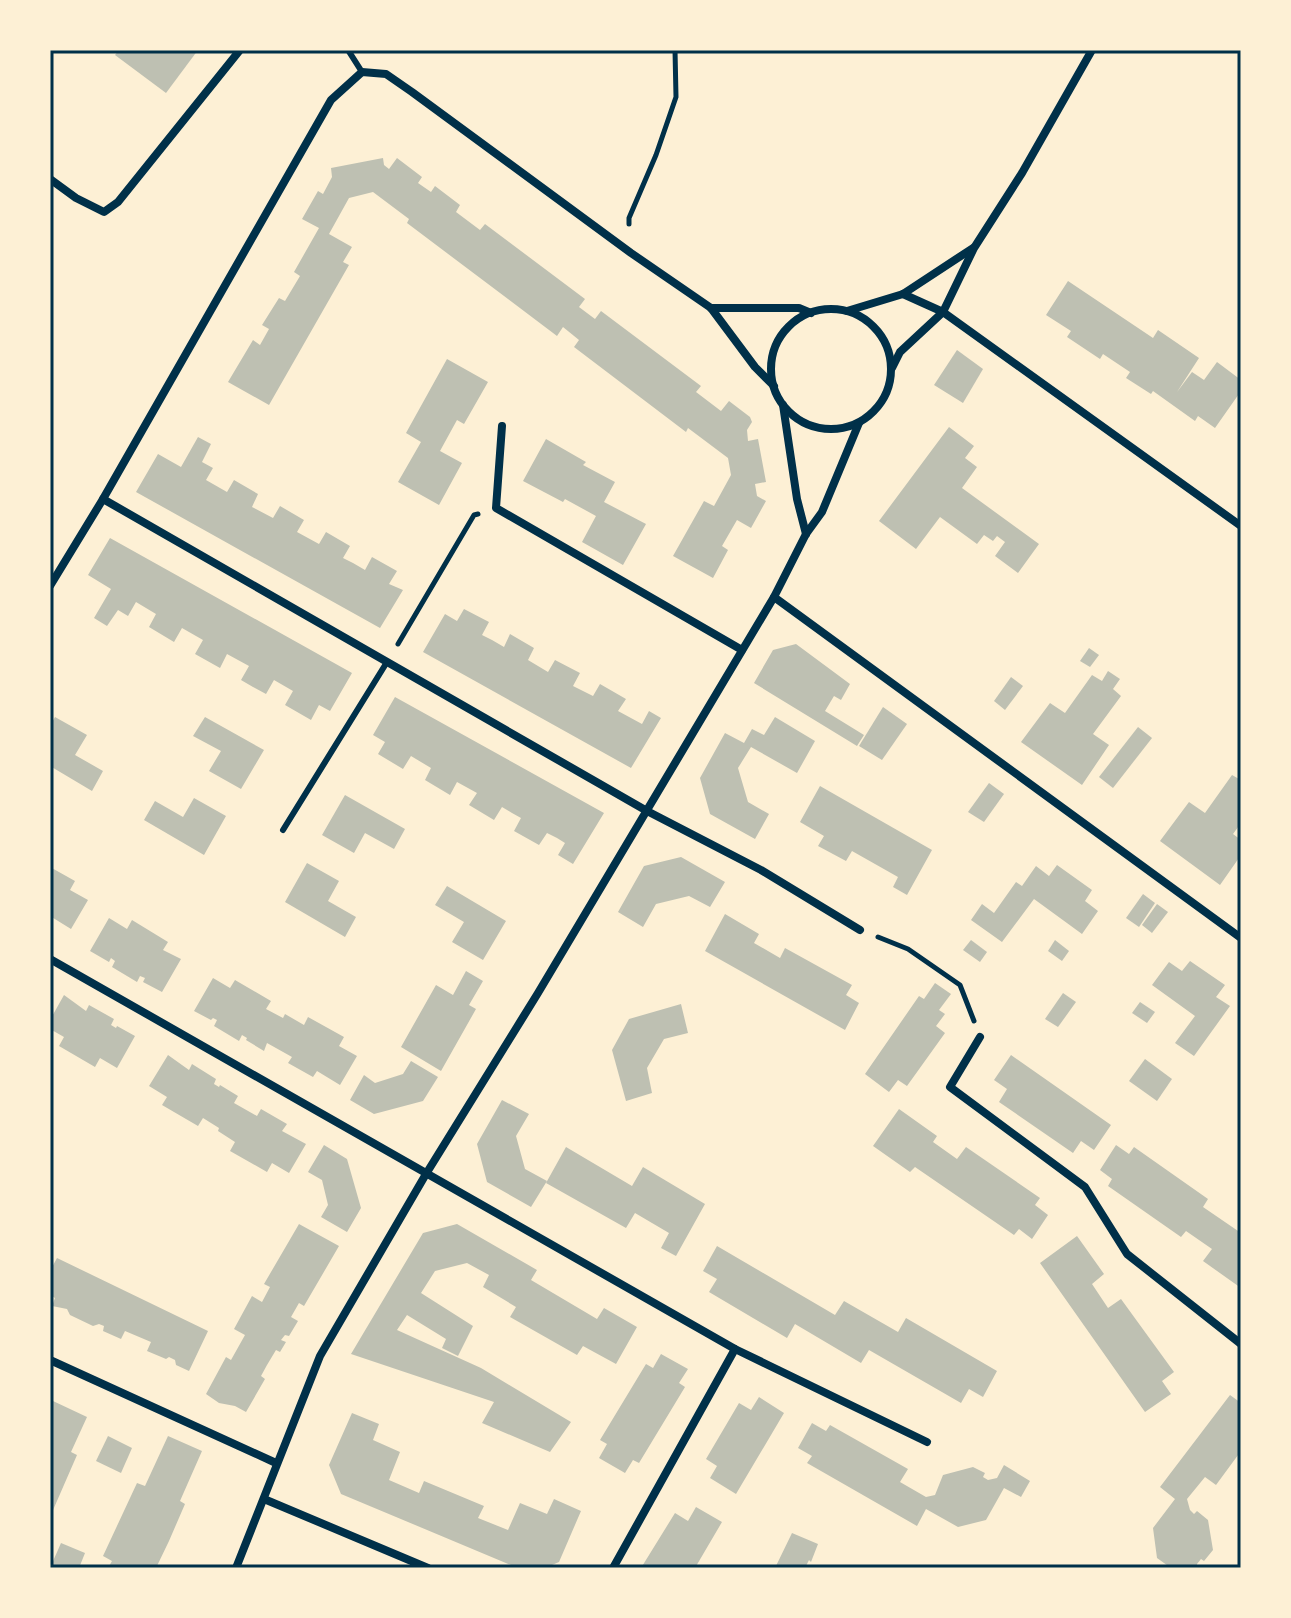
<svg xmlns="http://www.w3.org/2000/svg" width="1291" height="1618" viewBox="0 0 1291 1618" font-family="Signika,sans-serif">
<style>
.building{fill:#bec0b2}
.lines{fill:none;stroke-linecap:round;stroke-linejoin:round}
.path{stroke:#003049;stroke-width:5}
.service{stroke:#003049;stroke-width:6}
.minor{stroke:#003049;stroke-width:8}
.neatline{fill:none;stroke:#003049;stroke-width:3}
</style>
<rect width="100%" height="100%" fill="#fdf0d5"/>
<!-- building -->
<g class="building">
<path d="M119 50H198L166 93 115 55Z"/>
<path d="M383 158 384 165 389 169 397 158 422 177 418 183 431 192 435 186 460 205 456 212 480 230 485 224 585 299 579 307 595 319 601 311 701 386 696 392 721 411 729 401 750 417 752 422 747 430 748 441 758 439 766 482 755 484 757 496 766 501 751 528 737 520 722 546 728 550 713 578 673 556 704 501 714 506 731 475 728 458 688 428 686 432 574 347 579 340 563 327 557 336 407 223 409 219 373 192 349 198 329 234 352 247 343 262 349 265 269 405 228 382 253 340 260 345 269 329 262 325 279 298 285 301 300 276 294 272 319 228 302 219 318 191 323 194 332 177 331 168Z"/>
<path d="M1068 281 1153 338 1158 330 1199 358 1177 392 1192 372 1204 380 1217 362 1241 380V391L1215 428 1198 416 1195 421 1153 391 1151 394 1126 378 1130 372 1103 354 1100 359 1067 337 1071 331 1046 315Z"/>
<path d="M957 350 983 369 963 403 934 385Z"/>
<path d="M447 359 488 382 464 424 457 420 440 451 462 463 439 505 398 482 421 442 406 433Z"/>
<path d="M949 427 974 446 965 458 977 467 962 488 1039 544 1018 573 995 556 1005 542 997 536 993 541 984 535 977 544 940 517 916 549 879 521Z"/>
<path d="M198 437 211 444 202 462 213 468 206 480 227 492 234 480 258 494 252 507 273 518 280 506 304 520 297 532 319 544 326 532 350 546 343 558 353 563 365 570 372 557 397 571 389 584 403 590 380 628 136 492 158 454 181 467Z"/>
<path d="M546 439 586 462 583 465 615 482 604 502 646 524 623 565 582 542 596 516 565 499 563 502 523 481Z"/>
<path d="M110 538 352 673 330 711 319 705 311 720 285 705 293 691 274 680 266 694 253 687 241 680 249 666 227 654 220 668 195 654 203 640 182 628 174 642 149 627 156 614 136 602 128 616 118 610 107 626 94 618 111 589 88 575Z"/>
<path d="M464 609 489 622 482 635 492 640 504 647 510 634 534 648 528 660 548 672 555 660 580 673 573 686 593 696 600 684 626 699 618 711 642 724 649 711 661 718 631 768 423 652 445 614 457 621Z"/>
<path d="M796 644 850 684 841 700 834 696 825 711 864 735 857 746 754 683 773 650Z"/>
<path d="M1089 648 1099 655 1090 667 1080 661Z"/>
<path d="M1108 671 1120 679 1113 689 1121 696 1093 734 1109 745 1082 785 1021 742 1050 703 1065 713 1092 675 1102 681Z"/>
<path d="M1011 677 1023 686 1005 710 994 701Z"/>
<path d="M395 697 604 813 573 864 558 855 565 843 557 838 547 833 539 845 514 831 521 818 512 813 502 807 494 820 469 805 477 793 457 782 450 795 425 780 431 768 411 756 403 769 378 754 385 742 373 735Z"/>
<path d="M883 707 907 724 882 760 859 746Z"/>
<path d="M55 717 87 735 75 755 103 771 92 791 50 766V726Z"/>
<path d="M205 717 264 750 241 789 209 771 221 751 193 736Z"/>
<path d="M775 717 815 741 797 773 751 747 738 768 748 802 769 814 755 839 710 814 700 778 725 733 744 743 752 729 764 735Z"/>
<path d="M1138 727 1152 738 1113 788 1099 777Z"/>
<path d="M1232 775 1239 779 1241 776V823L1233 834 1241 840V855L1220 885 1160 841 1189 802 1205 813Z"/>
<path d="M989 783 1004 794 984 822 968 812Z"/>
<path d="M820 786 932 850 907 895 893 887 898 877 852 851 846 861 818 846 824 836 800 822Z"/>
<path d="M345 795 405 829 394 849 365 833 354 853 322 835Z"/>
<path d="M194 798 226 816 204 855 144 820 155 801 183 817Z"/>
<path d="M681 857 725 882 710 907 689 896 656 904 643 927 618 912 644 866Z"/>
<path d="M307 863 339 881 328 901 356 917 345 937 285 902Z"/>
<path d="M1057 865 1092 890 1085 901 1098 911 1082 934 1034 899 1002 942 971 920 982 904 994 913 1016 882 1022 886 1036 866 1049 876Z"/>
<path d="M50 867 75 881 70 890 88 900 71 929 50 916Z"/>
<path d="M447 886 506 921 483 960 452 942 464 922 435 905Z"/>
<path d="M1143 894 1155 903 1139 927 1126 918Z"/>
<path d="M1157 904 1168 912 1152 933 1142 925Z"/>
<path d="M725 914 759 934 754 943 780 958 785 948 852 985 846 995 859 1003 845 1030 705 951Z"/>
<path d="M109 918 127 929 132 920 168 942 163 950 181 959 162 992 143 982 145 978 140 976 137 982 112 967 115 961 111 958 109 962 90 951Z"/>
<path d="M971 940 987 952 980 962 963 950Z"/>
<path d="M1055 940 1069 951 1062 961 1048 951Z"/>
<path d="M1190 961 1225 985 1216 997 1230 1006 1194 1056 1175 1043 1195 1016 1152 985 1169 962 1182 971Z"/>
<path d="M466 971 483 981 469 1005 476 1009 441 1071 401 1047 436 985 453 995Z"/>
<path d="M213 978 230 988 235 980 271 1001 266 1009 283 1018 285 1014 304 1025 308 1017 344 1037 339 1046 357 1056 340 1085 317 1071 313 1077 288 1063 292 1057 267 1043 264 1051 246 1040 247 1038 242 1035 239 1041 214 1026 217 1020 213 1018 211 1020 194 1011Z"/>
<path d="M935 983 951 994 939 1010 945 1014 936 1026 945 1033 907 1086 898 1080 889 1092 865 1074 919 996 924 999Z"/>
<path d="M1063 993 1076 1002 1058 1027 1045 1019Z"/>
<path d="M64 995 86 1011 89 1005 114 1019 111 1025 116 1028 117 1026 135 1036 117 1068 100 1058 95 1067 59 1046 64 1037 50 1029V1020Z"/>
<path d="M1140 1002 1155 1012 1147 1023 1132 1013Z"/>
<path d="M681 1004 688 1033 664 1039 647 1068 652 1093 626 1101 612 1050 629 1019Z"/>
<path d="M168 1055 189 1070 192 1064 216 1079 214 1084 219 1087 220 1085 238 1096 234 1103 257 1116 261 1109 287 1124 282 1131 306 1144 289 1173 272 1163 267 1172 230 1151 235 1142 218 1131 219 1128 203 1118 198 1126 162 1105 167 1097 149 1086Z"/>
<path d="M1011 1055 1111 1125 1094 1150 1081 1141 1073 1153 999 1102 1007 1089 994 1080Z"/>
<path d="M1145 1059 1172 1079 1157 1101 1129 1081Z"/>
<path d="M411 1061 438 1077 423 1101 374 1114 350 1100 364 1075 375 1083 403 1074Z"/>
<path d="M502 1100 529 1114 516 1136 525 1169 547 1181 531 1207 487 1182 477 1144Z"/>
<path d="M899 1109 937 1136 933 1142 957 1159 966 1147 1040 1198 1035 1205 1048 1215 1032 1239 1019 1229 1014 1235 915 1167 910 1172 873 1146Z"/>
<path d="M324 1145 347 1159 361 1208 347 1232 321 1217 328 1205 322 1180 308 1172Z"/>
<path d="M1116 1145 1129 1154 1134 1147 1208 1199 1203 1207 1241 1233V1288L1203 1261 1212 1249 1186 1231 1181 1237 1108 1186 1112 1179 1100 1170Z"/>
<path d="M566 1147 632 1186 643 1167 705 1204 676 1256 661 1248 669 1233 635 1213 626 1228 546 1183Z"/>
<path d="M299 1224 339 1246 304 1306 299 1303 291 1317 298 1321 289 1336 285 1335 281 1340 286 1342 280 1352 276 1350 267 1365 261 1376 265 1379 246 1412 235 1406 219 1403 206 1394 226 1357 231 1360 245 1335 234 1329 252 1296 262 1302 270 1287 264 1284Z"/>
<path d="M457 1224 537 1270 531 1280 597 1319 604 1308 637 1327 616 1364 583 1346 577 1355 510 1317 516 1307 483 1287 489 1275 467 1263 435 1271 421 1293 473 1326 458 1356 442 1348 446 1339 407 1315 397 1330 481 1368 571 1422 550 1452 482 1423 494 1402 351 1354 423 1233Z"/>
<path d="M1077 1236 1104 1274 1092 1284 1108 1308 1121 1299 1174 1372 1162 1381 1171 1394 1145 1412 1040 1263Z"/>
<path d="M717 1246 835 1315 844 1301 898 1332 906 1318 997 1371 983 1397 969 1389 961 1403 869 1350 861 1363 795 1324 787 1338 709 1292 717 1279 703 1271Z"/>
<path d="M57 1258 208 1331 189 1371 176 1365 175 1360 169 1357 166 1359 147 1351 151 1342 125 1331 121 1339 103 1331 104 1326 99 1324 93 1326 70 1315 67 1309 52 1306 55 1298 50 1295V1271Z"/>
<path d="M661 1354 688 1369 679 1383 685 1387 639 1463 633 1460 625 1473 599 1458 607 1444 600 1440 646 1364 653 1368Z"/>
<path d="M1230 1395 1241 1403V1451L1216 1485 1205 1477 1187 1499 1190 1510 1194 1514 1197 1511 1208 1520 1213 1550 1204 1561 1201 1559 1197 1564V1568H1171L1157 1558 1153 1528 1175 1499 1160 1487Z"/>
<path d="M759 1397 784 1413 736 1494 710 1478 717 1466 706 1459 739 1403 751 1410Z"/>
<path d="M53 1401 87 1417 71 1452 77 1455 50 1517V1408Z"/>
<path d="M352 1413 379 1424 373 1440 400 1452 389 1480 419 1493 424 1481 484 1506 478 1518 508 1530 520 1503 547 1514 554 1499 581 1511 559 1562 545 1568H518L341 1494 329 1465Z"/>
<path d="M812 1423 826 1431 830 1425 908 1469 900 1482 926 1497 935 1495 943 1475 973 1467 985 1473 983 1477 988 1480 997 1478 1004 1465 1030 1481 1021 1497 1004 1488 986 1520 958 1527 926 1509 917 1526 807 1463 812 1456 798 1448Z"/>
<path d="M108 1436 132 1448 121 1473 96 1461Z"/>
<path d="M168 1436 202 1451 180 1501 185 1504 169 1541 156 1568H108L112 1561 103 1556 137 1483 145 1486Z"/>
<path d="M696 1507 722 1522 695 1568H641L675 1513 688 1521Z"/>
<path d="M792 1533 818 1544 811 1562 809 1560 805 1568H775Z"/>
<path d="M61 1543 85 1553 79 1568H50Z"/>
</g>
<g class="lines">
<!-- path -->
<g class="path">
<path d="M629 224V218L656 155 676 97 675 50"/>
<path d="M398 644 474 515 478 514"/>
<path d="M878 937 908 949 960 985 974 1021"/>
</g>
<!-- service -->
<g class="service">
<path d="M348 50 362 72"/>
<path d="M283 830 387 662"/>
</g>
<!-- minor -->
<g class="minor">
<path d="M50 179 76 198 104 212 118 202 240 50"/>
<path d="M903 294 943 312 1241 526"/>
<path d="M711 308H799L811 313"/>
<circle cx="831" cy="369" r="60"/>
<path d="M847 311 903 294 973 248"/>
<path d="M892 368 900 352 943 312 974 248 1022 173 1092 50"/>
<path d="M783 405 797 499 806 534"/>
<path d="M502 426 496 508 742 650"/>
<path d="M103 499 647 811 761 870 860 930"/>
<path d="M50 586 103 499 331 100 362 72 386 74 412 92 631 253 711 308 755 367 774 386"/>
<path d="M774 597 1241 938"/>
<path d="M50 959 735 1349 927 1442"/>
<path d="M980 1037 950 1087 1085 1187 1127 1254 1241 1344"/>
<path d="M50 1360 276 1463"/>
<path d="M264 1499 428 1568"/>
<path d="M236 1568 320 1356 426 1174 538 993 774 597 806 534 822 512 859 423"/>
<path d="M613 1568 735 1349"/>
</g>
</g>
<!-- border -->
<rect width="1291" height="1618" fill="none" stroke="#fdf0d5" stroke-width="104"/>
<rect x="52" y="52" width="1187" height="1514" class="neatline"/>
</svg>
